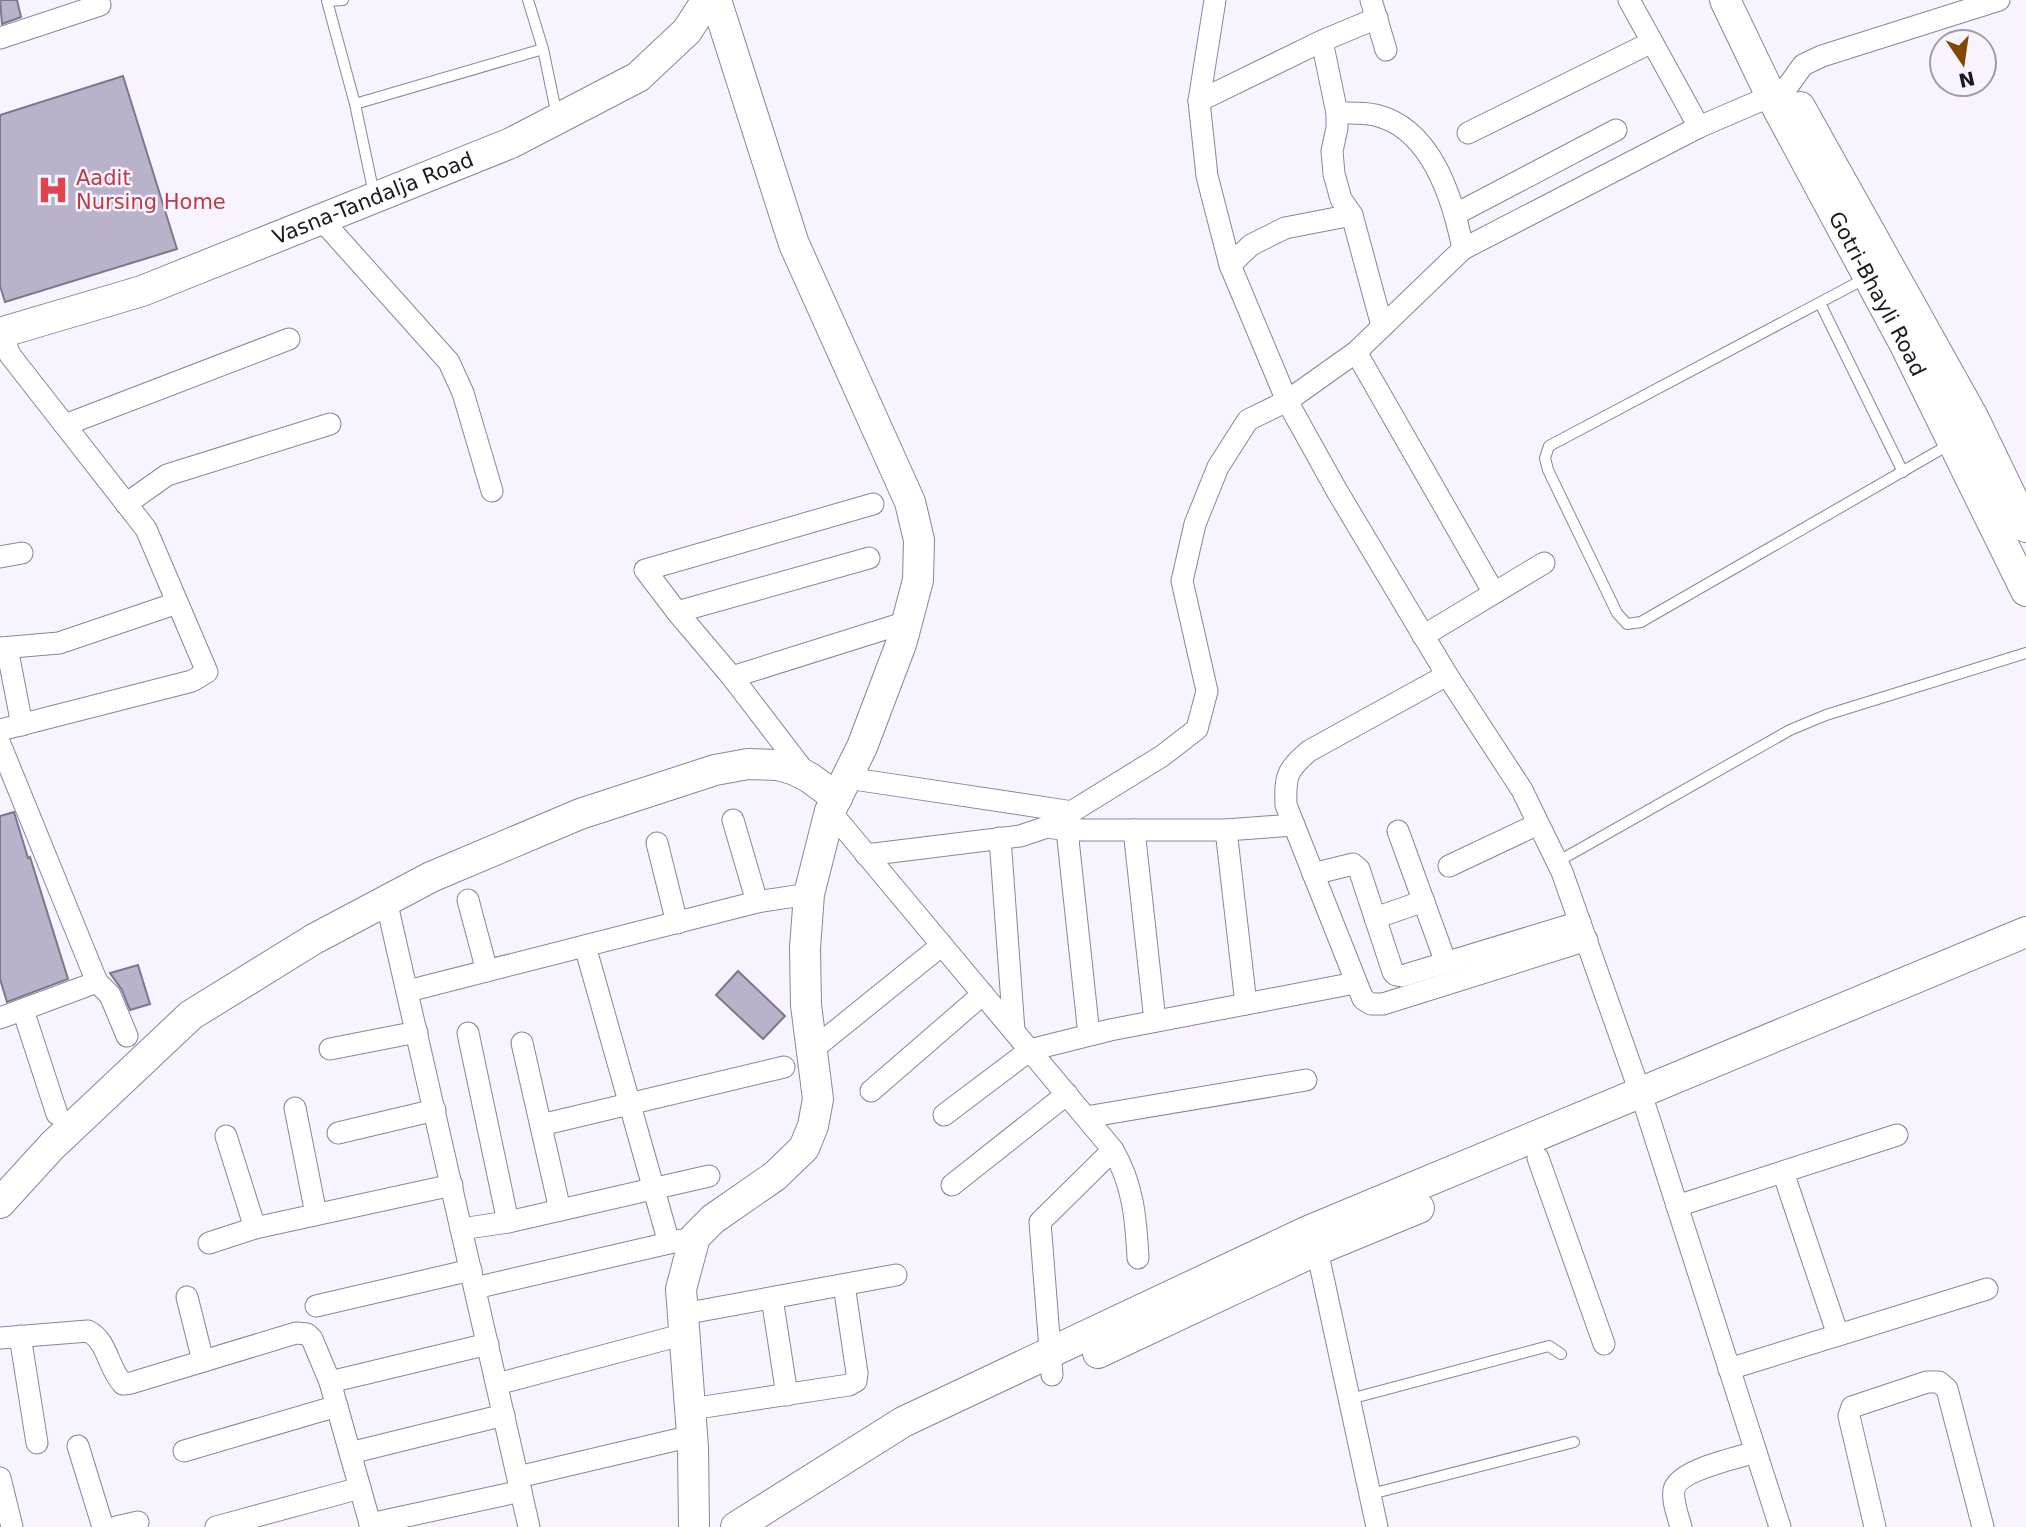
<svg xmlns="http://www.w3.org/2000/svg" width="2026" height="1527" viewBox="0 0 2026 1527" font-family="'DejaVu Sans',sans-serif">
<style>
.building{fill:#b9b2cb;stroke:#7d768d;stroke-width:2}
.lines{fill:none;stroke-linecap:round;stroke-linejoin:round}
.lane-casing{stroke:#8b849c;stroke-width:12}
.street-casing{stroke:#8b849c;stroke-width:23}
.secondary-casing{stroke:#8b849c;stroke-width:32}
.lane{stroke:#fff;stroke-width:10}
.street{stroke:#fff;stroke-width:21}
.secondary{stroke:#fff;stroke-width:30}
.labels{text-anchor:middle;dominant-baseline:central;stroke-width:5;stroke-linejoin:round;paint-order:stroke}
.health-label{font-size:21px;fill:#be3a42;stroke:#f7f4ff;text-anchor:start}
.street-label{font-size:21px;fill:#1b1821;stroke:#f7f4ff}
</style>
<rect width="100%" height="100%" fill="#f7f4ff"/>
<!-- building -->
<g class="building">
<path d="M0 0H17L21 17 2 24Z"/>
<path d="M123 76 177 249 5 302 0 286V115Z"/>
<path d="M14 812 28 858 30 857 68 979 7 1002 0 979V816Z"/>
<path d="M138 965 150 1004 130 1010 122 990 110 973Z"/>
<path d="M738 971 785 1016 763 1039 716 995Z"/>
</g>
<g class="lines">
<defs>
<g id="lane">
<path d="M343 0 327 1 355 104 374 194"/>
<path d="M528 0 543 49 557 116"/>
<path d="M355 104 543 49"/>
<path d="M1868 277 1549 446 1545 458 1548 470 1617 613 1627 624 1641 622 1952 443"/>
<path d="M1820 303 1903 472"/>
<path d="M1557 862 1790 730 1826 715 2026 653"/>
<path d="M1350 1399 1549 1346 1561 1354"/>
<path d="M1371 1494 1574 1442"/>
</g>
<g id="street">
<path d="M1215 0 1199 101 1207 176 1230 265 1287 401 1337 491 1447 675 1522 790 1562 872 1647 1112 1780 1527"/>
<path d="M1371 0 1386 50"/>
<path d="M1629 0 1699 127"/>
<path d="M1377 18 1322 41 1337 113V128L1332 151 1334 174 1341 199 1352 215 1382 326"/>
<path d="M0 38 100 5"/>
<path d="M1199 101 1322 41"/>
<path d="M1337 113C1349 113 1363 112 1375 115 1432 128 1453 199 1463 249"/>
<path d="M1468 133 1652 42"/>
<path d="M1456 214 1616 130"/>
<path d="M320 218 449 362 463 393 492 491"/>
<path d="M1230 265 1251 245 1285 228 1352 215"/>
<path d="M1356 352 1494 593"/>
<path d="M65 425 289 339"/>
<path d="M126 504 167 475 330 424"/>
<path d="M0 557 22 553"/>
<path d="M677 612 869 558"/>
<path d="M1423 636 1544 563"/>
<path d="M0 648 59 643 177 603"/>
<path d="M7 648 22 725"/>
<path d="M1447 675 1309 751C1286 770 1285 777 1286 805L1363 999 1371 1004H1383L1587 940"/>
<path d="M732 677 907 622"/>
<path d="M0 730 192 681 207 672 146 529 10 355 1 333"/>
<path d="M0 744 97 982 0 1018"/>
<path d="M807 775 732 677 677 612 645 570 873 504"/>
<path d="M847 778 1073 812"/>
<path d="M830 811 1113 1150C1133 1184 1136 1219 1138 1258"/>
<path d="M733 820 757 902"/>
<path d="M1047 827 1067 830H1226L1294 825"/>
<path d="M1067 830 1089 1035"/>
<path d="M1134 830 1155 1021"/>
<path d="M1398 831 1446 963"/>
<path d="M1000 838 1014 1031"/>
<path d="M657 843 677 923"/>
<path d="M866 855 1020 836 1047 827 1162 756 1197 729 1207 691 1182 581 1195 524 1218 467 1248 420 1287 401 1356 352 1463 249 1699 127 1771 96 1788 86 1803 65 1822 56 1999 0"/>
<path d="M1449 866 1538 824"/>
<path d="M1313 874 1353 864 1359 869 1393 972 1396 975 1402 976 1580 922"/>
<path d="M386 900 529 1527"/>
<path d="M468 900 487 971"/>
<path d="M1375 918 1424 901"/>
<path d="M585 946 669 1243"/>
<path d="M97 982 110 995 127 1036"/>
<path d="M408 991 757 902 809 894"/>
<path d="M1246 1004 1355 983"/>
<path d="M23 1010 57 1114"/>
<path d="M468 1033 508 1222"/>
<path d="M522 1043 560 1210"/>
<path d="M330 1049 417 1032"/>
<path d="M812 1050 942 945"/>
<path d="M871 1091 983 994"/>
<path d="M295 1108 316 1214"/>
<path d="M944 1115 1030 1050 1110 1030 1246 1004 1226 830"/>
<path d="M1086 1117 1306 1080"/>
<path d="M541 1125 784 1067"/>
<path d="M338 1133 435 1110"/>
<path d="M226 1136 255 1228"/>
<path d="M1538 1158 1604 1344"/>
<path d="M1783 1172 1838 1335"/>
<path d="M952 1185 1067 1094"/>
<path d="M1677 1206 1897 1135"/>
<path d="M461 1229 508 1222 709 1176"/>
<path d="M209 1243 255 1228 452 1185"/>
<path d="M1317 1250 1377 1527"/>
<path d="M475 1288 682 1240"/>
<path d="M187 1297 203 1361"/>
<path d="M772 1298 787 1395"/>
<path d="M316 1306 471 1270"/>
<path d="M683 1314 896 1275"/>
<path d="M20 1336 37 1443"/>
<path d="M0 1338 88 1331C108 1341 108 1369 123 1384L131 1383 296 1333 307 1334 312 1339 330 1382 371 1527"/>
<path d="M1729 1369 1987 1289"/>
<path d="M1052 1375 1040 1222 1113 1150"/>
<path d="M330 1382 488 1344"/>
<path d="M497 1384 685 1334"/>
<path d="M691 1409 849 1385 856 1381 857 1373 844 1285"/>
<path d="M78 1446 103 1527"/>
<path d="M184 1451 337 1406"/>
<path d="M350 1453 504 1415"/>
<path d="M518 1477 692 1436"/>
<path d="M0 1478 12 1527"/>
<path d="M370 1524 521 1491"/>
<path d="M116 1527 138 1522"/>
<path d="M216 1527 360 1488"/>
<path d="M1681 1527C1678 1516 1672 1501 1674 1490 1678 1470 1737 1458 1756 1452"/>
<path d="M1875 1527 1849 1416 1852 1407 1927 1382H1939L1947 1389 1983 1527"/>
</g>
<g id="secondary">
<path id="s1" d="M1725 0 1771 96 1904 343 2026 591"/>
<path d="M1800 107 1973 417 2026 527"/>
<path id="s2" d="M0 333 142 291 511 143 638 77 687 31 707 0"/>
<path d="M0 1203 52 1146 191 1015 314 939 431 877 580 814 715 770 748 764 778 765 795 770 810 778 837 798"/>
<path d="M1098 1353 1317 1250 1419 1208"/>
<path d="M694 1527 693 1447 681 1289 695 1237 713 1219 775 1176 804 1148 813 1126 818 1099 806 1005 805 948 809 894 830 811 862 747 901 644 907 622 918 580 919 540 910 502 794 244 716 0"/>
<path d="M736 1527 903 1422 1308 1231 2026 932"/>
</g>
</defs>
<!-- lane casing -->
<use href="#lane" class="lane-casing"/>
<!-- street casing -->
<use href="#street" class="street-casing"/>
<!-- secondary casing -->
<use href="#secondary" class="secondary-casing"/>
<!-- lane -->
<use href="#lane" class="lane"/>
<!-- street -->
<use href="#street" class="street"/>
<!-- secondary -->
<use href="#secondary" class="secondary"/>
</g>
<!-- icons -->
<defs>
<symbol id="hospital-bare" viewBox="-9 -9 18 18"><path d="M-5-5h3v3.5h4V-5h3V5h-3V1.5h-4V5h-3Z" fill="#e0444e" stroke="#f7f4ff" stroke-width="2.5" paint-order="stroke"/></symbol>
</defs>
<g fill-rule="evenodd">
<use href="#hospital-bare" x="31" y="168" width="44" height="44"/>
</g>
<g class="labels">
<!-- health labels -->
<g class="health-label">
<text x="76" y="178">Aadit<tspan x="76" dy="24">Nursing Home</tspan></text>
</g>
<!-- street labels -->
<g class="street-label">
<text stroke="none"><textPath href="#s2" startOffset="397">Vasna-Tandalja Road</textPath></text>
<text stroke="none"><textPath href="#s1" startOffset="331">Gotri-Bhayli Road</textPath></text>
</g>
</g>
<!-- north arrow -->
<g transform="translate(1963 63) rotate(167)"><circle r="33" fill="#f7f4ff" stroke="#9f9ca6" stroke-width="2"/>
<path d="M0-5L12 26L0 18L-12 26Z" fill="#834700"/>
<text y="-10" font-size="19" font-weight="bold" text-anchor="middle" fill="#1b1821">N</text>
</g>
</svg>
